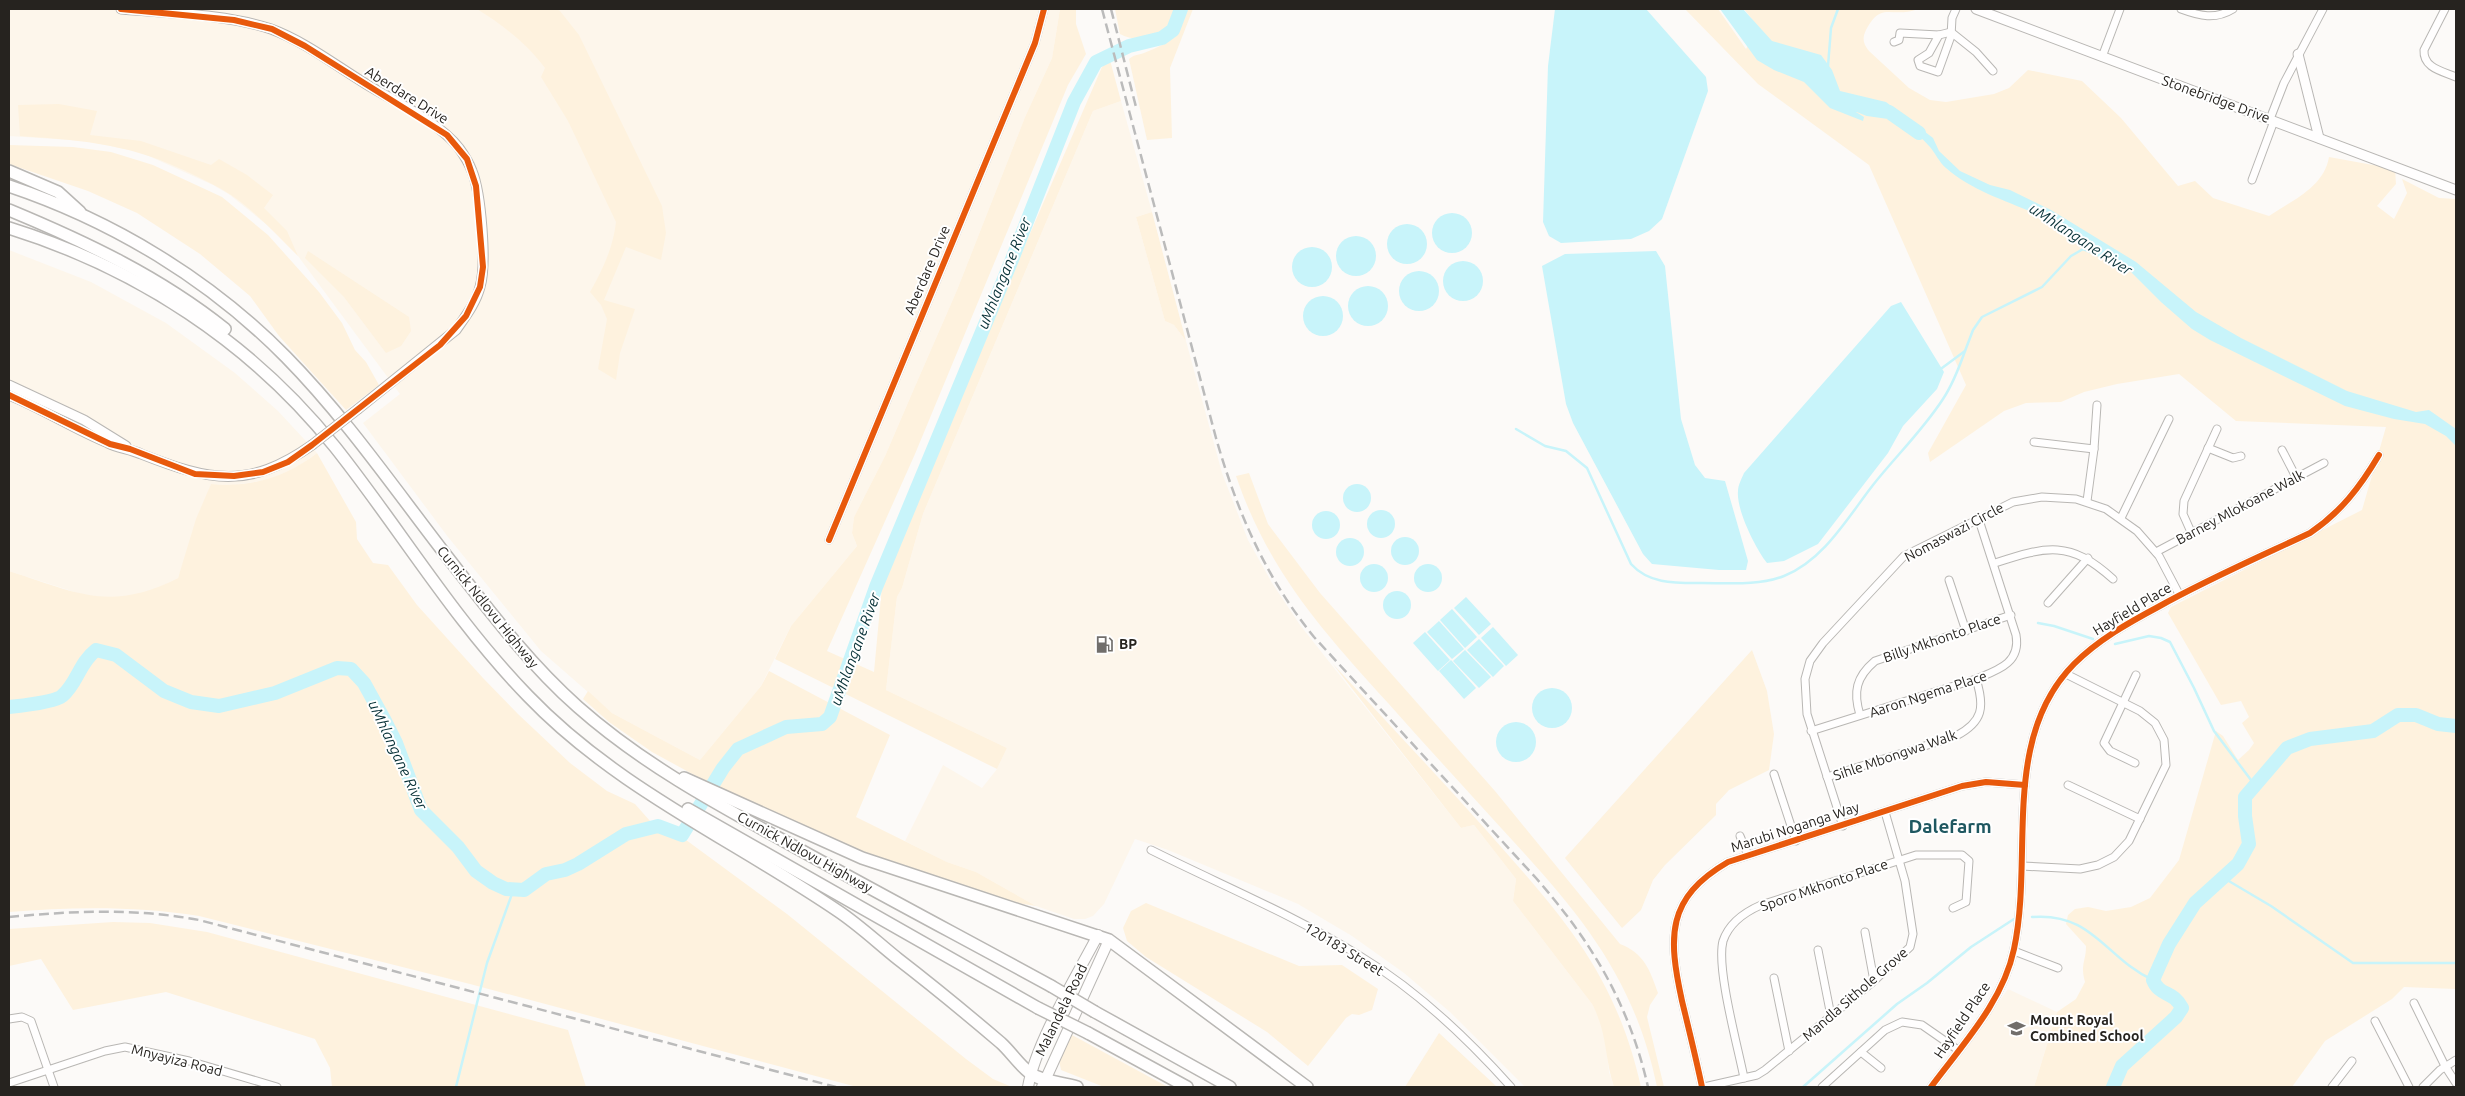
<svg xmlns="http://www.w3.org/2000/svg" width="2465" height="1096" viewBox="0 0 2465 1096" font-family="Ubuntu,sans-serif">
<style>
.built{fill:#fdf6eb}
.green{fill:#fef2de}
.water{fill:#c8f4fa}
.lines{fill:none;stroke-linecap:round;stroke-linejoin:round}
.stream{stroke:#c8f4fa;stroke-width:2.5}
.river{stroke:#c8f4fa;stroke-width:14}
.minor-casing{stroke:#b9b7b4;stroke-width:9}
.tertiary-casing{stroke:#b9b7b4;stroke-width:11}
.secondary-casing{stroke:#b9b7b4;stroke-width:12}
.primary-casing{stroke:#b9b7b4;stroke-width:14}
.minor{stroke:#fffefe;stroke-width:7}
.tertiary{stroke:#fffefe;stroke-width:9}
.secondary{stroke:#fffefe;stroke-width:10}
.primary{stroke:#fffefe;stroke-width:11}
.rail{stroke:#bbb;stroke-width:2.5;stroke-dasharray:10 5;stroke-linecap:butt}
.tertiary-bridge-casing{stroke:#b9b7b4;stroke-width:11;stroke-linecap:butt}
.primary-bridge-casing{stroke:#b9b7b4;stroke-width:14;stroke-linecap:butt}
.tertiary-bridge{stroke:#fffefe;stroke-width:9}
.primary-bridge{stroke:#fffefe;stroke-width:11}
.cycleway-casing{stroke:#fff;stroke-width:9}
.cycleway{stroke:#e8590c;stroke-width:6}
.labels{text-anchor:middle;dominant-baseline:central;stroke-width:4;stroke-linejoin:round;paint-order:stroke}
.street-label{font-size:14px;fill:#26231f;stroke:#fff}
.poi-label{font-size:14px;font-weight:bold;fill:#26231f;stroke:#fff;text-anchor:start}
.water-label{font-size:15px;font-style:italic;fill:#073137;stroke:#fff}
.district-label{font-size:19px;font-weight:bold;fill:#1f5861;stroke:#fff}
</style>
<rect width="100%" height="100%" fill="#fcfaf8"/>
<!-- built -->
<g class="built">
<path d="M9 9H1060L1052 58 1025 117 957 290 916 384 885 456 854 517 852 533 857 546 791 626 761 686 700 760 612 713 541 651 448 537 363 423 400 394 298 256 267 225 230 195 213 185 140 152 86 141 9 136Z"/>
<path d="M1121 101 1152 212 1136 217 1165 321 1174 325 1186 341 1222 473 1248 540 1272 583 1300 625 1461 828 1474 825 1516 879 1513 901 1592 1004 1600 1019 1605 1036 1609 1072 1614 1087H1525L1450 1012 1404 973 1352 936 1298 904 1168 850 1135 839 1104 904 1093 916 1085 919H1074L1036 906 976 872 947 862 905 841 943 765 982 788 997 769 1007 748 886 690 897 597 902 588 923 514 1093 111Z"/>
<path d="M9 250 91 282 166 323 235 373 278 411 317 453 299 466 268 480 234 485 211 484 178 578 154 590 131 597 113 598 87 596 9 571Z"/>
<path d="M2008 989 2057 1012 2034 1087H1936Z"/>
</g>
<!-- green -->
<g class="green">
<path d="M477 9H557L560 11 579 35 662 206 666 233 661 260 626 247 604 300 635 309 620 353 616 380 598 369 607 319 601 305 590 292C603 269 613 248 616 222L568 121 541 77 545 68C527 44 503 25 477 9Z"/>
<path d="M1060 9H1076V24L1086 54 1068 85 915 454 827 651 874 672 882 586 972 368 1102 67 1110 60 1121 101 1093 111 923 514 902 588 897 597 886 690 1007 748 997 769 775 659 791 626 857 546 852 533 854 517 885 456 916 384 957 290 1025 117 1052 58Z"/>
<path d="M1115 9H1174C1172 15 1171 24 1167 28 1156 40 1133 42 1120 34Z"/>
<path d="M1184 9H1193L1170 68 1172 138 1147 140 1129 59C1133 55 1138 55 1144 53 1175 40 1175 40 1184 9Z"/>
<path d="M1685 9H1718L1746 49 1759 28 1744 9H1918C1891 19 1882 0 1866 30 1862 39 1863 43 1869 51L1909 88 1930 100 1946 102 1994 94 2009 88 2028 70 2082 81 2121 118 2178 186 2195 181 2213 198 2269 216C2293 200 2324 187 2329 157L2395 169 2396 184 2377 206 2394 219 2407 193 2402 179 2439 198 2456 199V989L2404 987 2392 999 2325 1041 2292 1087H2034L2057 1012 2076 999 2085 982C2080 964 2086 962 2086 946L2066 924 2068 915 2075 909 2088 907 2106 911 2131 907 2150 898 2179 860 2216 731 2223 736 2238 760 2249 750 2254 743 2242 723 2249 717 2241 701 2221 705 2168 613 2171 607 2362 510 2386 427 2236 421 2179 374 2117 384 2084 392 2061 402 2026 403 2004 411 1930 462 1928 453 1966 385 1869 165 1758 84Z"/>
<path d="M59 104 97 111 90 135 141 141 211 165 219 159 247 175 273 195 264 208 287 231 298 256C277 235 256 212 231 195 219 187 206 181 194 175 132 144 88 141 20 136L18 105Z"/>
<path d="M9 145 73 147 111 152 153 165 222 197 268 235 319 292 342 323 355 350 366 362 379 385 346 410 279 336 250 296 200 254 137 213 88 191 9 164Z"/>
<path d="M1152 212 1186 341 1174 325 1165 321 1136 217Z"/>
<path d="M308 251 409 317 411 331 401 346 386 353 344 297 305 258Z"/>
<path d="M317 453 356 522 357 539 373 563 388 565 417 605 483 678 518 714 570 763 607 791 635 804 658 830 682 837 787 914 966 1059 993 1079 1012 1087H857L470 984 199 916C135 906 73 907 9 912V571C76 592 109 613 178 578L196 519 211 484C251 488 286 477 317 453Z"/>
<path d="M1249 473 1268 524 1320 593 1495 791 1620 944C1644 953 1650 970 1658 993L1650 1005 1647 1017 1664 1087H1657C1634 975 1577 910 1502 829 1464 787 1426 746 1388 703 1322 630 1269 572 1236 476Z"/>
<path d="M1752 650 1767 691 1774 734 1769 770 1729 790 1716 804V815L1665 865 1653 880 1641 910 1622 928 1565 858Z"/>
<path d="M1332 663C1384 719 1436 774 1487 831 1562 916 1615 972 1641 1087H1614C1604 1057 1608 1034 1592 1004L1513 901 1516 879 1474 825 1461 828Z"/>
<path d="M769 671 890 735 856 817 947 862 976 872 1036 906 1011 902 874 858 696 776 652 752 609 722 583 699 588 691 612 713 700 760 761 686Z"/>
<path d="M1146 903 1299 966 1342 965 1378 989 1372 1010 1359 1015 1352 1014 1346 1018 1308 1066 1267 1032 1146 957 1127 941 1123 928 1131 911Z"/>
<path d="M113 922 150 923 207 932 568 1030 586 1087H332L330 1068 315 1039 166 992 73 1010 41 959 9 966V929Z"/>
<path d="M1439 1033 1497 1087H1405Z"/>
<path d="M1072 1035 1168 1087H1104L1061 1070 1059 1060Z"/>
</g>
<!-- water -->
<g class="water">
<path d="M1555 9H1646L1706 77 1708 91 1662 219 1649 231 1631 239 1561 243 1549 236 1543 222 1548 66Z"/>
<path d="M1720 9H1743L1772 41 1821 55 1832 70 1840 91 1886 102 1933 138 1939 151 1960 171 1990 185 2010 190 2051 210 2136 262 2196 312 2241 338 2347 391 2416 412 2429 410 2456 429V446L2446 436 2425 424 2394 419 2345 406 2210 340 2192 329 2161 302 2128 269 2082 250 2090 246C2072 235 2054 221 2034 213 2004 200 1971 190 1946 168 1939 162 1936 154 1930 147 1913 129 1883 97 1856 112L1864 117 1863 121 1830 108 1804 82 1774 70 1757 60Z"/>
<circle cx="1452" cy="233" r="20"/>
<circle cx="1407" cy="244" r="20"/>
<circle cx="1356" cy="256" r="20"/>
<circle cx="1312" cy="267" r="20"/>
<path d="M1656 251 1665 266 1681 419 1695 465 1705 478 1725 481 1748 561 1746 570H1719L1652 564 1643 554 1573 423 1566 404 1542 266 1565 254Z"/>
<circle cx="1463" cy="281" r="20"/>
<circle cx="1419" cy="291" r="20"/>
<circle cx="1368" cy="306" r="20"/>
<circle cx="1323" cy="316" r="20"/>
<path d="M1901 302 1944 372 1937 389 1903 426 1888 453 1818 544 1784 561 1767 563C1756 549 1736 510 1738 491 1738 485 1742 478 1744 473L1891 306Z"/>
<circle cx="1357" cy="498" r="14"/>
<circle cx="1381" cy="524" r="14"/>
<circle cx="1326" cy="525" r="14"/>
<circle cx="1405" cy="551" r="14"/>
<circle cx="1350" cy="552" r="14"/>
<circle cx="1428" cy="578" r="14"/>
<circle cx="1374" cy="578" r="14"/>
<circle cx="1397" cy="605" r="14"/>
<path d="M1466 597 1491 624 1479 635 1454 608Z"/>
<path d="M1452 609 1477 637 1465 648 1440 620Z"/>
<path d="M1439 621 1464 649 1452 659 1427 632Z"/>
<path d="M1493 627 1518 655 1506 666 1481 638Z"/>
<path d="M1425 632 1450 660 1438 671 1413 643Z"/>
<path d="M1479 639 1504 666 1493 677 1467 650Z"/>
<path d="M1465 650 1491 677 1479 688 1453 661Z"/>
<path d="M1451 660 1476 688 1464 699 1439 671Z"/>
<circle cx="1552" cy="708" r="20"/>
<circle cx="1516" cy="742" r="20"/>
</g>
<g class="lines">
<!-- stream -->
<g class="stream">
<path d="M1828 66 1831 28 1838 9"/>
<path d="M1942 368 1965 351 1973 330 1982 317 2042 287 2071 256 2083 249H2086"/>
<path d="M1516 429 1545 446 1566 451 1587 468 1631 564C1649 584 1675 583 1701 583 1728 583 1758 586 1784 576 1824 560 1848 517 1873 485 1896 456 1923 430 1943 399 1953 384 1959 368 1965 351"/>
<path d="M2038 623 2054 626 2093 639"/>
<path d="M2115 644 2149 636 2161 638 2170 642 2194 688 2214 731 2254 784"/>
<path d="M2222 877 2271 906 2353 963H2456"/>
<path d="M2032 917C2093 912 2105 958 2153 980"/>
<path d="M456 1087 487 963 513 891 524 890"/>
<path d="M1803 1087 1897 1004 1927 983 1971 947 2014 919"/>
</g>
<!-- river -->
<g class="river">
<path d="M1851 102 1868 109 1889 112 1919 133"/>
<path d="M9 707C19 706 55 702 62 696 77 684 79 663 96 650L116 655 164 691 191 702 219 706 275 693 337 668 351 669 364 683 385 721 396 743 421 810 458 847 476 871 493 883 506 889 524 890 546 874 565 870 578 864 626 834 658 826 682 835 723 768 738 749 786 727 822 724 830 717 876 587 1011 262 1074 102 1096 62 1129 46 1162 38 1173 30 1181 9"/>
<path d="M2113 1087 2122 1066 2176 1017 2182 1008C2173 990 2160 997 2153 980L2169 944 2195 903 2238 864 2249 844 2245 816V797L2287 748 2310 739 2373 731 2398 715H2416L2438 724 2456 726"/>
</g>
<defs>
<g id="minor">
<path d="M2181 9C2200 16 2215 20 2233 9"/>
<path d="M2445 9 2424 50C2423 68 2442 71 2456 77"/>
<path d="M1939 35 1929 53 1918 60 1920 66 1938 72 1951 36 1952 18 1956 9"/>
<path d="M1894 42 1899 40 1900 33 1939 35 1951 32 1976 52 1993 71"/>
<path d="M2102 57 2120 9"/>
<path d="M2270 119 2284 83 2323 9"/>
<path d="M2252 180 2274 121"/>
<path d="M2034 442 2094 449"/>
<path d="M2208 448 2233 458 2241 456"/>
<path d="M2282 450 2296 477"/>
<path d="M2087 501 2094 449 2097 405"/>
<path d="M2121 518 2169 419"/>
<path d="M2191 532 2183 514 2184 501 2217 429"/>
<path d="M829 540 1035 43 1044 9"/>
<path d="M2156 552 2324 463"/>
<path d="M1995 563C2047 546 2070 540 2113 579"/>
<path d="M1949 580 1966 631"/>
<path d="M2048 603 2088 558"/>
<path d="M1860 715C1853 692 1856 677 1875 661L2011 615"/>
<path d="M1811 731 1976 679C1998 670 2021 663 2016 635L1978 517"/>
<path d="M2135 763 2110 751 2104 743 2136 675"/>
<path d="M1774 774 1796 841"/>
<path d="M1827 777 1956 736C1983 722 1985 707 1976 679"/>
<path d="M2068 785 2140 819"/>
<path d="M1843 826 1807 714 1805 679 1810 661 1823 643 1904 556 2013 502 2042 497 2076 499 2106 509 2137 531 2159 556 2179 594"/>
<path d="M1740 836 1748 855"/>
<path d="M1151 850C1221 885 1294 915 1360 956 1415 989 1469 1040 1511 1087"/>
<path d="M2022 866 2080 869 2098 865 2114 857 2129 841 2166 765 2164 740 2155 723 2140 711 2066 674"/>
<path d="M1865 932 1874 981"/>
<path d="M1818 950 1831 1016"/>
<path d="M2014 951 2058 968"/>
<path d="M1774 978 1789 1051"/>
<path d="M2414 1003 2445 1066 2456 1083"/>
<path d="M9 1019 22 1017 31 1021 54 1087"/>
<path d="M2375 1021 2409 1087"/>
<path d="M1861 1052 1881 1068"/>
<path d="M1744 1078C1738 1047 1716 968 1723 941 1729 923 1745 912 1761 905L1916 855H1962L1969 861 1966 902 1953 908"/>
<path d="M9 1083 105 1051 125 1047 189 1061 277 1087"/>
<path d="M1702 1087C1696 1058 1689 1030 1682 1001 1668 937 1666 898 1728 862L1962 786 1986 782 2025 785"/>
<path d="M1704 1087 1757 1075 1765 1070 1874 981 1910 947 1913 934 1905 881 1885 812"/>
<path d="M1822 1087 1885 1030 1902 1022 1922 1025 1958 1050"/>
<path d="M1931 1087C1962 1045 2003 1002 2014 949 2034 856 2000 739 2074 664 2098 640 2128 623 2158 607 2208 579 2259 557 2310 533 2341 512 2360 487 2379 455"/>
<path d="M2332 1087 2352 1061"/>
<path d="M2423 1087 2440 1070 2456 1060"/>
</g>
<g id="tertiary">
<path d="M121 9C167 13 227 14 271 29 304 41 335 65 366 84 394 101 439 122 459 148 464 155 469 163 472 171 481 193 487 264 480 287 476 303 465 317 456 330L358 409"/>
<path d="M1976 9 2456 190"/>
<path d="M2298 54 2319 138"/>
<path d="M9 385 84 420 126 446"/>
<path d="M9 395C43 409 74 429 108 443 118 448 130 449 141 454 210 481 248 490 312 445"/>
</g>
<g id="secondary">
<path d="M1028 1087C1036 1042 1076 977 1098 935"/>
<path d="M1042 1087 1109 940"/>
</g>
<g id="primary">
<path d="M9 171 58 192 80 212"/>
<path d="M9 186C113 221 209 279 286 357 344 416 392 485 442 550 485 605 526 661 578 707 640 762 713 802 786 842 874 891 963 938 1051 986"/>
<path d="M9 210C86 242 160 277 225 329"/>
<path d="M9 228C137 268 251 342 335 447 400 529 454 620 528 696 616 788 734 840 838 911 859 925 878 943 898 959 933 986 967 1014 1001 1043 1011 1052 1019 1065 1030 1073 1042 1082 1062 1082 1077 1087"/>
<path d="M684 778 862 858 1109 940 1307 1087"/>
<path d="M688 809 1038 1008"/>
<path d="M1095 1012 1230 1087"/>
<path d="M1088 1033 1187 1087"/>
</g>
</defs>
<!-- minor casing -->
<use href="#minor" class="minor-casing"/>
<!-- tertiary casing -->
<use href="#tertiary" class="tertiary-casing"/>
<!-- secondary casing -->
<use href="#secondary" class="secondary-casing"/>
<!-- primary casing -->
<use href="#primary" class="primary-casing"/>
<!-- minor -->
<use href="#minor" class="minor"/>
<!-- tertiary -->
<use href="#tertiary" class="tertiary"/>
<!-- secondary -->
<use href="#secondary" class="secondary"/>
<!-- primary -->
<use href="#primary" class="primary"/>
<!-- rail -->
<g class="rail">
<path d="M1102 9 1216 438C1237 511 1265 577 1314 637L1536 878C1592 942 1629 1004 1648 1087"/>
<path d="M1111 9 1136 107"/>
<path d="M9 917C73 911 135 908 199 920L836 1087"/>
</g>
<defs>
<path id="tertiary-bridge" d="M312 445 358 409"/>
<g id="primary-bridge">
<path d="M1051 986 1095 1012"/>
<path d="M1038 1008 1088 1033"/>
</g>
</defs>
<!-- tertiary-bridge casing -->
<use href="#tertiary-bridge" class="tertiary-bridge-casing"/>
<!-- primary-bridge casing -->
<use href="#primary-bridge" class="primary-bridge-casing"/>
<!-- tertiary-bridge -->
<use href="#tertiary-bridge" class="tertiary-bridge"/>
<!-- primary-bridge -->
<use href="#primary-bridge" class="primary-bridge"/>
<defs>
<g id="cycleway">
<path d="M9 395 110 444 130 449 195 474 234 476 263 472 288 462 312 445 440 345 466 316 480 287 483 267 476 186 467 159 447 135 305 46 272 29 234 20 121 9"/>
<path d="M829 540 1035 43 1044 9"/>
<path d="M1702 1087C1696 1058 1689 1030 1682 1001 1668 937 1666 898 1728 862L1962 786 1986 782 2025 785"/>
<path d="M1931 1087C1962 1045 2003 1002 2014 949 2034 856 2000 739 2074 664 2098 640 2128 623 2158 607 2208 579 2259 557 2310 533 2341 512 2360 487 2379 455"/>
</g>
</defs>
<!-- cycleway casing -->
<use href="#cycleway" class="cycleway-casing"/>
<!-- cycleway -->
<use href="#cycleway" class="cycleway"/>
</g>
<!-- icons -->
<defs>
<symbol id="fuel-bare" viewBox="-9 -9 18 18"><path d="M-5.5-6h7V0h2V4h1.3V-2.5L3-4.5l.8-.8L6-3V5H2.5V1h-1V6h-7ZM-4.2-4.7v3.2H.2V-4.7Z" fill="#716e6b" stroke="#fff" stroke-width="2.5" paint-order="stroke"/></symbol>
<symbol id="school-bare" viewBox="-9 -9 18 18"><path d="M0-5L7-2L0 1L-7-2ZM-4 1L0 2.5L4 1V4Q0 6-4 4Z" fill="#716e6b" stroke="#fff" stroke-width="2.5" paint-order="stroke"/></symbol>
</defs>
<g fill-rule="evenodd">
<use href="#fuel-bare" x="1092" y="632" width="25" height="25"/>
<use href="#school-bare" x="2004" y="1016" width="25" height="25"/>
</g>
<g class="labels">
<!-- street labels -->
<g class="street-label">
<text transform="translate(407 95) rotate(32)">Aberdare Drive</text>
<text transform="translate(2216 99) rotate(20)">Stonebridge Drive</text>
<text transform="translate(927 270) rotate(-67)">Aberdare Drive</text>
<text transform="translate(2240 507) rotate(-28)">Barney Mlokoane Walk</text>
<text transform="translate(1954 532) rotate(-28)">Nomaswazi Circle</text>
<text transform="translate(488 607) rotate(51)">Curnick Ndlovu Highway</text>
<text transform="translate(2132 609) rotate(-31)">Hayfield Place</text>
<text transform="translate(1942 638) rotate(-19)">Billy Mkhonto Place</text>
<text transform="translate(1928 694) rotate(-18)">Aaron Ngema Place</text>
<text transform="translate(1895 755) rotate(-19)">Sihle Mbongwa Walk</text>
<text transform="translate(1795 827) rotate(-18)">Marubi Noganga Way</text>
<text transform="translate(805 852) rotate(29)">Curnick Ndlovu Highway</text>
<text transform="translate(1824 885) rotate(-19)">Sporo Mkhonto Place</text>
<text transform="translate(1344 949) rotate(31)">120183 Street</text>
<text transform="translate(1855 994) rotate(-41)">Mandla Sithole Grove</text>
<text transform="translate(1061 1010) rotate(-64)">Malandela Road</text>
<text transform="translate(1962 1020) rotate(-56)">Hayfield Place</text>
<text transform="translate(177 1060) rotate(14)">Mnyayiza Road</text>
</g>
<!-- poi labels -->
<g class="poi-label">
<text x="1119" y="644">BP</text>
<text x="2030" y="1020">Mount Royal<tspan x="2030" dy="16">Combined School</tspan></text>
</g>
<!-- water labels -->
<g class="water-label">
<text transform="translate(2081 239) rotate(33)">uMhlangane River</text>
<text transform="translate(1004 273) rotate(-68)">uMhlangane River</text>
<text transform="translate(855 649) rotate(-70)">uMhlangane River</text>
<text transform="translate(398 755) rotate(65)">uMhlangane River</text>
</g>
<!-- district labels -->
<g class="district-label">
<text x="1950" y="826">Dalefarm</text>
</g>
</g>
<!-- border -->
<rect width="2465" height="1096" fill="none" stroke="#26231f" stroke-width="20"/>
</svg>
